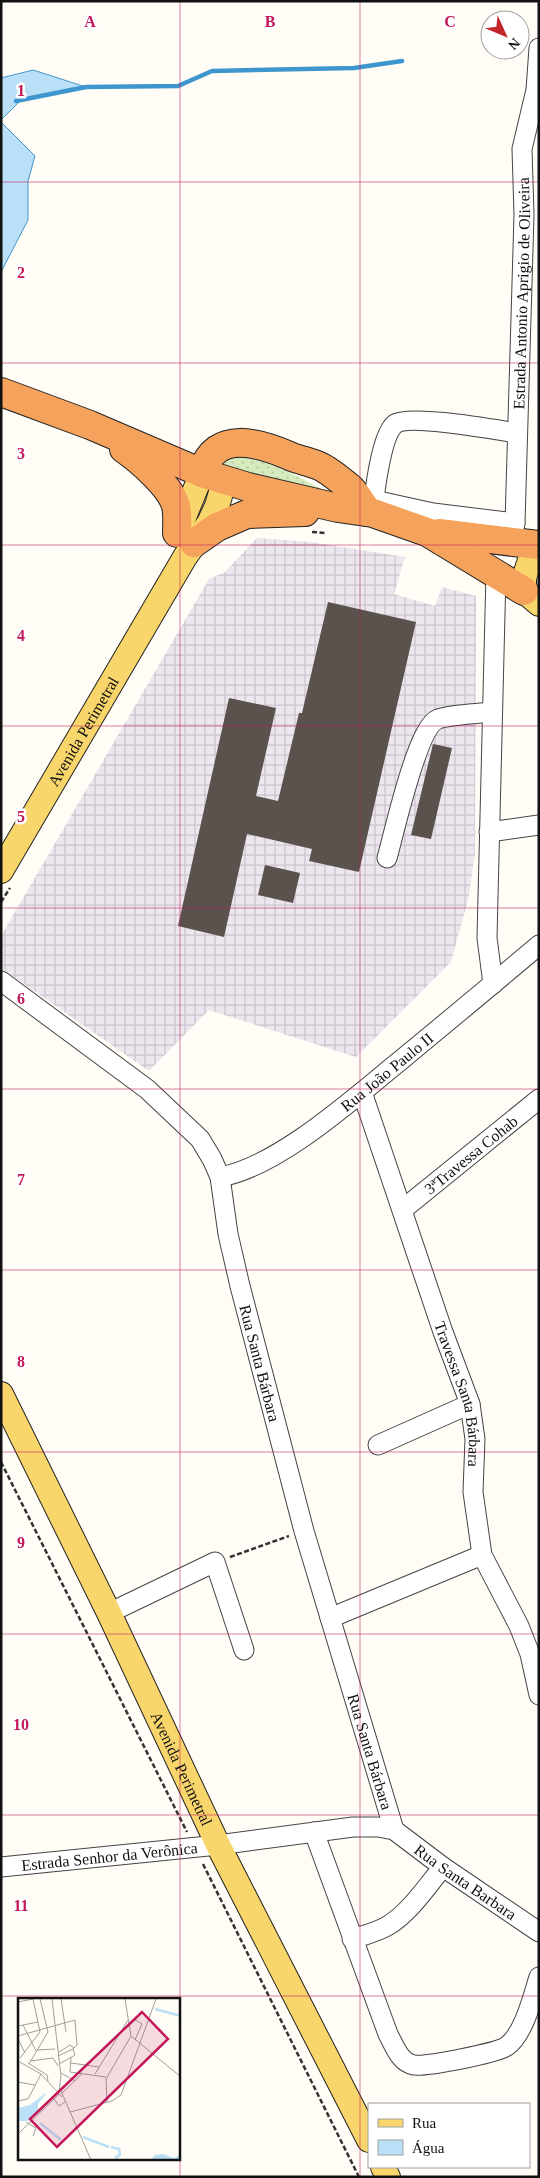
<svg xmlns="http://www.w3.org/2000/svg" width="540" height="2178" viewBox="0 0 540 2178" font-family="Georgia,serif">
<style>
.industrial{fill:url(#industrial-grid)}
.grass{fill:url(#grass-dots)}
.water{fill:#b9e0f7;stroke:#3f96cf}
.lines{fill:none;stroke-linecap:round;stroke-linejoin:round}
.stream{stroke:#3f96cf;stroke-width:4.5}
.building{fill:#5a524d}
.minor-casing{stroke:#444;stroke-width:21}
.major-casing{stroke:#222;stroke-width:26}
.highway-casing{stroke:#222;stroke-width:30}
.path{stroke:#333;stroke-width:2.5;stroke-dasharray:5 2.5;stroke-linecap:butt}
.minor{stroke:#fff;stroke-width:19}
.major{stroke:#f9d66b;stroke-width:24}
.highway{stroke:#f5a25d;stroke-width:28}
.grid{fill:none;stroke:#c2185b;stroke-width:1;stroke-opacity:0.55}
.labels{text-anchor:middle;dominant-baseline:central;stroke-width:5;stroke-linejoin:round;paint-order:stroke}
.street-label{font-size:16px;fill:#111;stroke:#fff}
.inset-river{fill:none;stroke:#b9e0f7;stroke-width:2.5}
.inset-road{fill:none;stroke:#a09f9a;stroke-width:1}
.view{fill:#c2185b;fill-opacity:0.15;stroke:#c2185b;stroke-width:2.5}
.inset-edge{fill:none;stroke:#111;stroke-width:2.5}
.grid-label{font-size:16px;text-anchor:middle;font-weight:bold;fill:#c2185b;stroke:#fff;stroke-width:5;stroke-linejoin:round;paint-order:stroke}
</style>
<defs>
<pattern id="industrial-grid" width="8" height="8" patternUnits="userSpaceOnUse" patternTransform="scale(1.25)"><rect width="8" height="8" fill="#eee6ef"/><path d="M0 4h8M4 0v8" fill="none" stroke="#cbc4cc"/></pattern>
<pattern id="grass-dots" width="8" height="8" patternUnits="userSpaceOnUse" patternTransform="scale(1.25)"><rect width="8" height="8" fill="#d5ebbd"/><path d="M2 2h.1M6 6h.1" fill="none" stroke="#b6c8a1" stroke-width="1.8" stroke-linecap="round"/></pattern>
</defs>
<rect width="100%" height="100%" fill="#fffdf5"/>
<!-- industrial -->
<path class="industrial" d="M257 538 311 542 405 557 394 594 435 606 442 587 476 596 475 852 469 896 451 962 356 1057 209 1010 149 1071 1 968V936L209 579 225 572Z"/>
<!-- grass -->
<path class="grass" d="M239 456C277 462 308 482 341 500L214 463Z"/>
<!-- water -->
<g class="water">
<path d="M33 70 86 87 21 100 1 120V78Z"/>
<path d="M1 122 35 156 28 181V220L1 272Z"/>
</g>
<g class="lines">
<!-- stream -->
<path class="stream" d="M16 101 86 87 178 86 212 71 354 68 402 61"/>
</g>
<!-- building -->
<g class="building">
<path d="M328 602 416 622 359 872 309 861 312 849 247 834 224 937 178 926 229 698 276 708 256 796 278 801 299 713H302Z"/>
<path d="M433 744 452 748 431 839 411 835Z"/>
<path d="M265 865 300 873 293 903 258 895Z"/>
</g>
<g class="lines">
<defs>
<g id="minor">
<path d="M374 500 433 513 515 523"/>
<path d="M373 513C374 495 381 435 395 424 409 414 497 430 517 433"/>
<path id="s1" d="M512 541 515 523 524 215 522 149 536 90 539 48"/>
<path d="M489 832 539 825"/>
<path d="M387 858C394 834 417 727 438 719 454 714 475 714 492 712"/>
<path id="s2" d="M1 981 147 1089 200 1139 212 1159 220 1177 228 1234 240 1286 304 1531 394 1830"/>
<path d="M493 984 487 938 496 573"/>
<path id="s3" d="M362 1092 443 1332 470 1404 475 1439 473 1492 482 1555 519 1626 530 1654 539 1695"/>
<path id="s4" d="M220 1177C278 1167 354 1098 401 1060 447 1022 493 984 539 945"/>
<path d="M402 1210 539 1099"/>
<path d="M378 1445 470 1404"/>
<path d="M109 1613 215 1562 244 1650"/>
<path d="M330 1618 482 1555"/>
<path d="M314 1832 388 2034C394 2045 400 2063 414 2065 426 2067 498 2053 507 2046 524 2034 533 1996 539 1977"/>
<path id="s5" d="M1 1867 218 1845 353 1827H378L394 1830 443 1867 539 1932"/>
<path d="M352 1939C365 1935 378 1932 389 1925 411 1911 427 1886 443 1867"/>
</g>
<g id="major">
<path d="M177 534 202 473"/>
<path d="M535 545 524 578V591L539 604"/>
<path id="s6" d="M1 871 185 557 209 523 217 506 225 479"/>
<path id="s7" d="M1 1394 109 1613 218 1845 369 2140"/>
<path d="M383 2167 388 2177"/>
</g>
<g id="highway">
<path d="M1 392 90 425 202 473 248 487 338 508 373 513 427 532 524 591"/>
<path d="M124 449C140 460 171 487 176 506 178 514 177 525 177 533"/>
<path d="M202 473C215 428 260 443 292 457 300 460 309 462 317 465 328 469 340 480 349 487 356 493 362 504 368 512"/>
<path d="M439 533 539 545"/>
<path d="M194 543 217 527 247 514 305 512"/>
</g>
</defs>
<!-- minor casing -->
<use href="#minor" class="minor-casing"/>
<!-- major casing -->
<use href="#major" class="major-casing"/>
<!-- highway casing -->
<use href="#highway" class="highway-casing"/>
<!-- path -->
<g class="path">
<path d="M312 532 326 533"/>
<path d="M1 902 10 888"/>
<path d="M1 1462 187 1832"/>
<path d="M230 1557 289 1536"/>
<path d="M203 1864 359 2177"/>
</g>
<!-- minor -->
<use href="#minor" class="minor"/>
<!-- major -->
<use href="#major" class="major"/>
<!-- highway -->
<use href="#highway" class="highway"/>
</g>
<!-- grid -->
<path class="grid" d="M180 1V2177M360 1V2177M1 182H539M1 363H539M1 545H539M1 726H539M1 908H539M1 1089H539M1 1270H539M1 1452H539M1 1634H539M1 1815H539M1 1996H539"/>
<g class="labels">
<!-- street labels -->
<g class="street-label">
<text stroke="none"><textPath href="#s1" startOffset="248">Estrada Antonio Aprigio de Oliveira</textPath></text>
<text stroke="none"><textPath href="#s6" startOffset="162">Avenida Perimetral</textPath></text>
<text stroke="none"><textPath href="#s4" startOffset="199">Rua João Paulo II</textPath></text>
<text transform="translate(471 1155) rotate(-39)">3ªTravessa Cohab</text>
<text stroke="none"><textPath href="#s2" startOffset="488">Rua Santa Bárbara</textPath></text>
<text stroke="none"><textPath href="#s3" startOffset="318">Travessa Santa Bárbara</textPath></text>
<text stroke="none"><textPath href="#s2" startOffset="892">Rua Santa Bárbara</textPath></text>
<text stroke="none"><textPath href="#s7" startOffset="416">Avenida Perimetral</textPath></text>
<text stroke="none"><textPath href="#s5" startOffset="109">Estrada Senhor da Verônica</textPath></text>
<text stroke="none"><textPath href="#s5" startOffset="484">Rua Santa Barbara</textPath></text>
</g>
</g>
<!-- overview -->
<g transform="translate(18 1998)">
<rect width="162" height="162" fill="#fffdf5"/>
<path d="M29 94 20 106V114L9 123H0V110L12 107ZM145 156 156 160 162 157V162H133L137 157Z" fill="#b9e0f7"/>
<path class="inset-river" d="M137 11 163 18M22 125 43 142M65 139 91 149M93 149 101 151 102 157 98 159 100 162"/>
<path class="inset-road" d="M34 1 43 78 41 94M43 1 48 34M107 1 113 38M0 4 15 1M111 25 118 22 124 26 117 42M5 27 18 53M0 28 20 24M0 38 57 22 59 47 55 51M113 38 163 79M0 41 7 55M19 52 37 51M41 54 52 47 56 50M40 58 55 51M53 59 52 74 88 79M2 60 22 34 15 1M0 63 23 76 44 99M12 63 35 60 40 68M10 65 29 77 30 83M53 65 81 69M11 66 30 34 22 1M41 66 57 57 55 51M43 75 57 83M77 76 110 22M0 84 17 87M43 93 73 162M44 95 65 75M36 101 41 108 47 104M0 103 10 101 23 76M89 104 88 81 113 38M52 114 94 103 103 97 138 1M8 124 18 130 15 138M0 136 41 96"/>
<path class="view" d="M124 14 150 41 39 149 12 121Z"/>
<rect width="162" height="162" class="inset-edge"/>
</g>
<g class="grid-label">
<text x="90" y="27">A</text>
<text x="270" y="27">B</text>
<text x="450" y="27">C</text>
<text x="21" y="96">1</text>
<text x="21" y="278">2</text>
<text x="21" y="459">3</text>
<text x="21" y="641">4</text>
<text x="21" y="822">5</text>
<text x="21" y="1004">6</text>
<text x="21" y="1185">7</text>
<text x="21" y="1367">8</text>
<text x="21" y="1548">9</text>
<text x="21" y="1730">10</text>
<text x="21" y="1911">11</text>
</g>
<!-- border -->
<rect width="540" height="2178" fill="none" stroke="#111111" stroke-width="5"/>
<!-- legend -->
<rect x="368" y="2103" width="162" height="65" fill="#ffffff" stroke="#a0a0a0"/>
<rect x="378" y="2119" width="25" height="8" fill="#f9d66b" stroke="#a0a0a0"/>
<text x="412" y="2128" font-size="15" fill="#111111">Rua</text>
<rect x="378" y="2140" width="25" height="15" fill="#b9e0f7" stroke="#a0a0a0"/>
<text x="412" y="2153" font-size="15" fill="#111111">Água</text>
<!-- north arrow -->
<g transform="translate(505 35) rotate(134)"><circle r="24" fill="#ffffff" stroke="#a0a0a0"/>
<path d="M0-4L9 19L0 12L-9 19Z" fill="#c4262e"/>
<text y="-8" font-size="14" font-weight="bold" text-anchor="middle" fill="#111111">N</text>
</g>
</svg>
